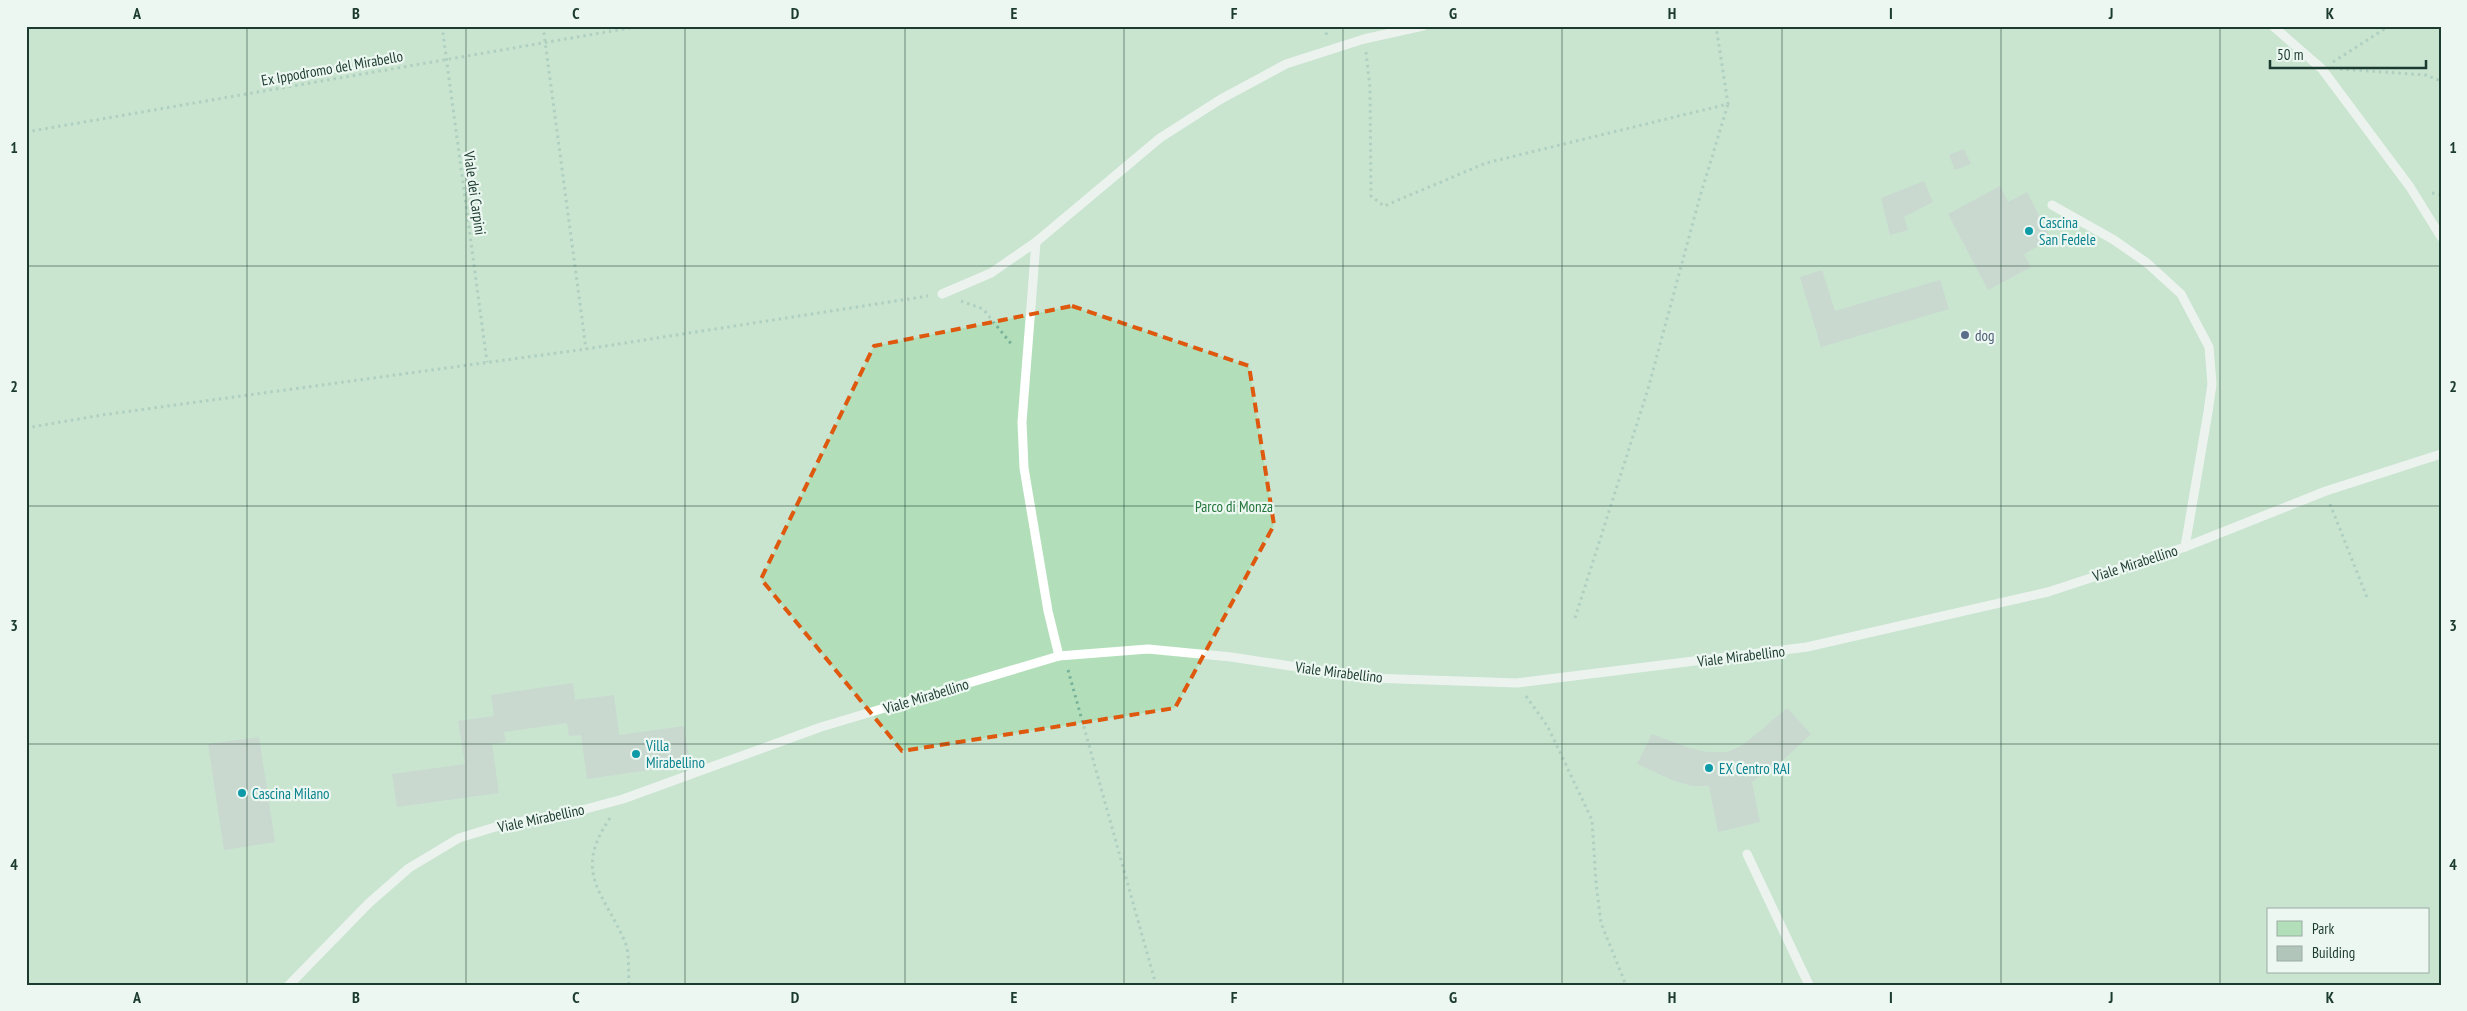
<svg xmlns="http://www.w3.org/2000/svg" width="2467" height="1011" viewBox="0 0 2467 1011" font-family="'PT Sans Narrow',sans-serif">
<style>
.green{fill:#b2dfba;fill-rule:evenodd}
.building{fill:#b1c5bb}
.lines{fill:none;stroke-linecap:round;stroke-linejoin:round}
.path{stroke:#78b29a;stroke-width:3;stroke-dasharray:2.5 4;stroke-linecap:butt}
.service{stroke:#fff;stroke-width:9}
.marked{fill:none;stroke:#de580e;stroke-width:4;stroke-dasharray:10 6;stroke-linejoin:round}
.grid{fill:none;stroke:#1c3b30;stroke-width:1;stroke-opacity:0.55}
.culture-dot{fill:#0f9aa8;stroke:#ecf7f1;stroke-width:2}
.service-dot{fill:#5c6f8a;stroke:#ecf7f1;stroke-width:2}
.labels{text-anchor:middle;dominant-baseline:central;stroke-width:4.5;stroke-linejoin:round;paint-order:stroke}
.street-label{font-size:15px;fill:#1c3b30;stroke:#ecf7f1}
.culture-label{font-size:15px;fill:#0d838f;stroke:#ecf7f1;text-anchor:start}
.service-label{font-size:15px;fill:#4e5e75;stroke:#ecf7f1;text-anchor:start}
.park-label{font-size:15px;fill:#23753b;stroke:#ecf7f1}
.neatline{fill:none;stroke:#1c3b30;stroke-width:2}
.grid-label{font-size:16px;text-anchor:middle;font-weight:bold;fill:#1c3b30}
</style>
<rect width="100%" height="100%" fill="#dceae2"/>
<!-- green -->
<path class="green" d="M26 26H2441V985H26ZM2268 910H2428V972H2268Z"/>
<!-- building -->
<g class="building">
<path d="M1964 149 1971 164 1955 170 1949 155Z"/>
<path d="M1924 181 1933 202 1904 217 1908 230 1890 235 1881 198Z"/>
<path d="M2000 186 2008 202 2027 192 2051 239 2024 254 2031 267 1988 290 1948 214Z"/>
<path d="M1822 270 1835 311 1940 280 1949 309 1821 347 1800 277Z"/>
<path d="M573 683 575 700 614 695 619 735 684 726 690 764 587 779 581 735 569 736 567 723 504 732 506 742 492 744 499 793 397 807 392 774 465 764 458 721 494 716 491 695Z"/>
<path d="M1787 708 1811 734 1782 761 1752 782 1760 822 1718 832 1709 786H1692L1672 780 1637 764 1652 734 1690 748 1707 752H1727L1743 745Z"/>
<path d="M259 737 275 842 224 850 208 744Z"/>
</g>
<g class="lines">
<!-- path -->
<g class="path">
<path d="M442 26 487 362"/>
<path d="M543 26 586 349"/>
<path d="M1325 26 1327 38"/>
<path d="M1366 52 1370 88 1371 196 1384 206 1486 163 1728 104 1716 26"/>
<path d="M2333 62 2389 26"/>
<path d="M2340 69 2426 75 2441 81"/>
<path d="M26 132 641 26"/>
<path d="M2432 193 2441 195"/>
<path d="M961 301 983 309 1013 346"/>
<path d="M26 428 102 415 586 349 928 296"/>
<path d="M2330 504 2368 600"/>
<path d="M1575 618 1648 389 1699 200 1728 104"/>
<path d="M1068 670 1156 985"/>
<path d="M1526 696 1548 727 1592 820 1596 883 1601 923 1626 985"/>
<path d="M610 818C572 874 604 892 625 942 630 954 628 972 629 985"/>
</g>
<!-- service -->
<g class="service">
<path d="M2273 26 2322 69 2410 187 2441 237"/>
<path d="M2052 205 2114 240 2147 263 2181 294 2209 347 2212 384 2208 412 2185 547"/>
<path d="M1036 242 1022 422 1024 468 1048 611 1059 656"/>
<path d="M942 294 991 273 1036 242 1160 138 1221 99 1286 64 1364 39 1423 26"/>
<path d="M1747 854 1809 985"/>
<path d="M289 985 369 903 409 868 459 838 502 825 582 810 623 799 821 727 1059 656 1148 649 1231 657 1370 678 1517 683 1807 647 2048 592 2185 547 2326 491 2441 454"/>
</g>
</g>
<!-- marked area -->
<path d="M0 0H2467V1011H0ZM1072 306 1249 366 1274 525 1175 708 902 751 761 579 874 346Z" fill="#dceae2" fill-opacity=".55" fill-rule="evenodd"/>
<path class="marked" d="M1072 306 1249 366 1274 525 1175 708 902 751 761 579 874 346Z"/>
<!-- grid -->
<path class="grid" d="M247 26V985M466 26V985M685 26V985M905 26V985M1124 26V985M1343 26V985M1562 26V985M1782 26V985M2001 26V985M2220 26V985M26 266H2441M26 506H2441M26 744H2441"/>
<!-- markers -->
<g class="culture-dot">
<circle cx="2029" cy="231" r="5"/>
<circle cx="636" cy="754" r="5"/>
<circle cx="1709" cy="768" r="5"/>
<circle cx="242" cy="793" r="5"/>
</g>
<circle class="service-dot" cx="1965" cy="335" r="5"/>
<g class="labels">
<!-- street labels -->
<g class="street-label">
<text transform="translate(332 68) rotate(-10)">Ex Ippodromo del Mirabello</text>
<text transform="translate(475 193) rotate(82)">Viale dei Carpini</text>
<text transform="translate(2135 563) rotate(-18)">Viale Mirabellino</text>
<text transform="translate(1741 656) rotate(-7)">Viale Mirabellino</text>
<text transform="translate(1339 672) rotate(7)">Viale Mirabellino</text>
<text transform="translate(926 696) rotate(-17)">Viale Mirabellino</text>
<text transform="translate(541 818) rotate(-12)">Viale Mirabellino</text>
</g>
<!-- culture labels -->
<g class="culture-label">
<text x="2039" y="222">Cascina<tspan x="2039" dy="17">San Fedele</tspan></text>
<text x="646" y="745">Villa<tspan x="646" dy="17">Mirabellino</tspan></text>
<text x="1719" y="768">EX Centro RAI</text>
<text x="252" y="793">Cascina Milano</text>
</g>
<!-- service labels -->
<g class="service-label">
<text x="1975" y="335">dog</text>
</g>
<!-- park labels -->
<g class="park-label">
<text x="1234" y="506">Parco di Monza</text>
</g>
</g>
<!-- border -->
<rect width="2467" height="1011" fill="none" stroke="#ecf7f1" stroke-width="55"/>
<!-- legend -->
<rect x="2267" y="908" width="162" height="65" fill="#ecf7f1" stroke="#99aca4"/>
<rect x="2277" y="921" width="25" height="15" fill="#b2dfba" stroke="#99aca4"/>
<text x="2312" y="934" font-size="15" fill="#1c3b30">Park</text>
<rect x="2277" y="946" width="25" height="15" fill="#b1c5bb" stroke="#99aca4"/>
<text x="2312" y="958" font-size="15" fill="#1c3b30">Building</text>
<!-- scale -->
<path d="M2270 60v8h156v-8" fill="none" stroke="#1c3b30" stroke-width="2.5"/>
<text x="2277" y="60" font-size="15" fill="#1c3b30" stroke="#ecf7f1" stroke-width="4" paint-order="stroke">50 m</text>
<rect x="28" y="28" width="2412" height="956" class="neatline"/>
<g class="grid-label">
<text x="137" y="19">A</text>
<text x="356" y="19">B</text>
<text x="576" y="19">C</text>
<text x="795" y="19">D</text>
<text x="1014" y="19">E</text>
<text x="1234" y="19">F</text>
<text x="1453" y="19">G</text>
<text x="1672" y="19">H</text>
<text x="1891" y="19">I</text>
<text x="2111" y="19">J</text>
<text x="2330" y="19">K</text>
<text x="14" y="153">1</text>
<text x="2453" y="153">1</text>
<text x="14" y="392">2</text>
<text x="2453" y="392">2</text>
<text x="14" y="631">3</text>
<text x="2453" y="631">3</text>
<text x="14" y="870">4</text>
<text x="2453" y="870">4</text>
<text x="137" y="1003">A</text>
<text x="356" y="1003">B</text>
<text x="576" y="1003">C</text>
<text x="795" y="1003">D</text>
<text x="1014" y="1003">E</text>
<text x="1234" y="1003">F</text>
<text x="1453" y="1003">G</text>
<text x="1672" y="1003">H</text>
<text x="1891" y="1003">I</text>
<text x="2111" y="1003">J</text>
<text x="2330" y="1003">K</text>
</g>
</svg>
